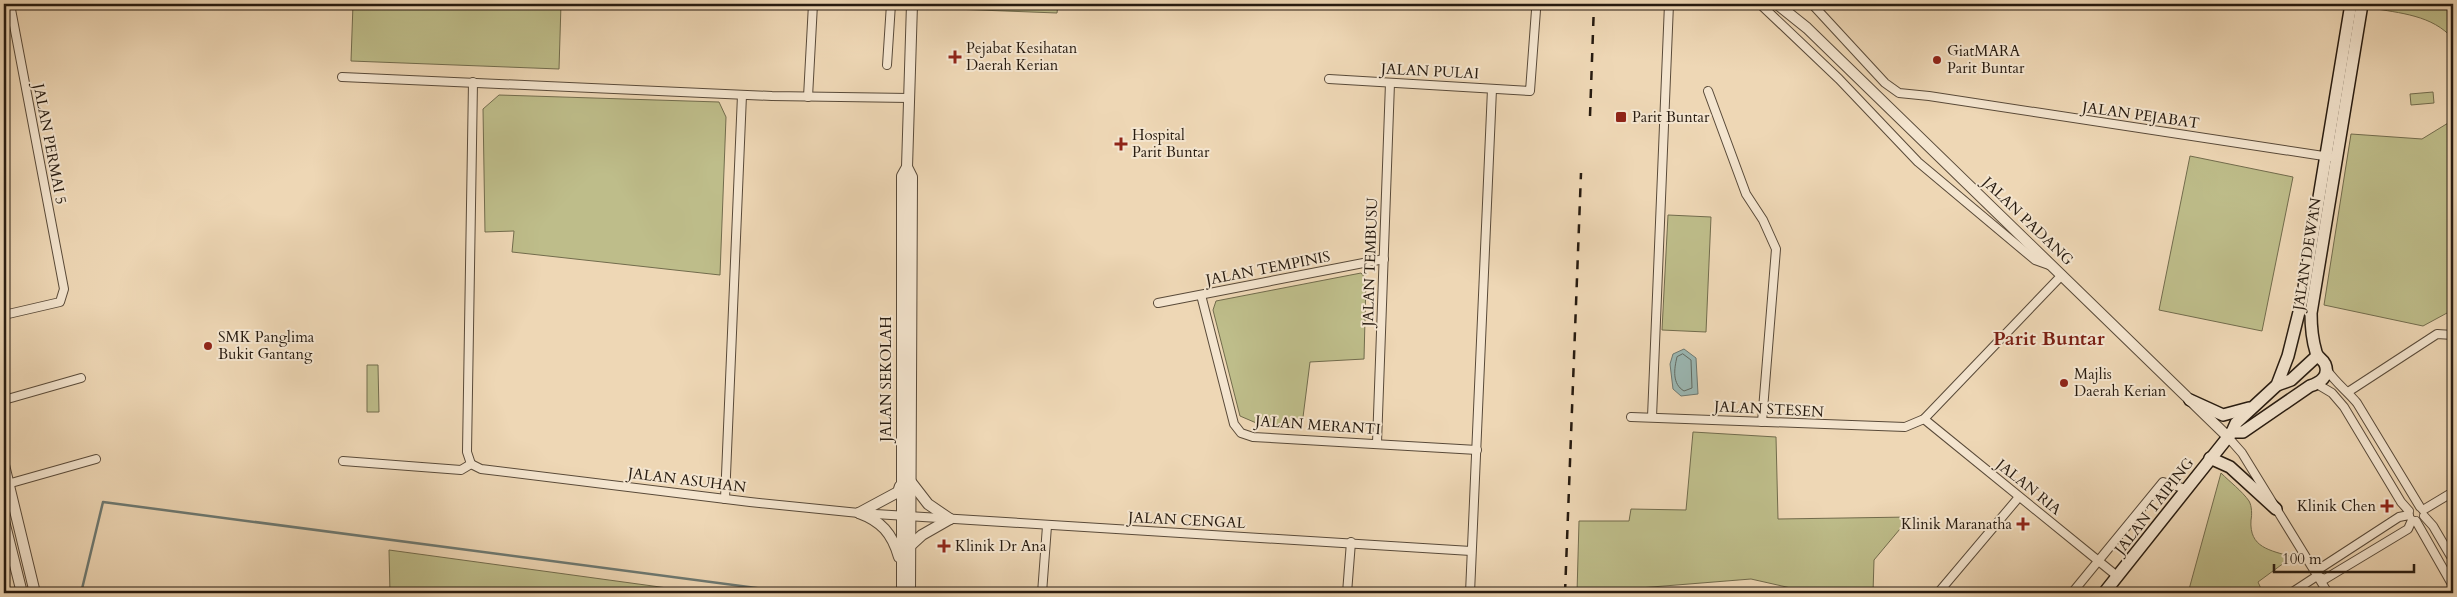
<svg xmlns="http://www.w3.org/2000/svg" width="2457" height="597" viewBox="0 0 2457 597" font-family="Cardo,serif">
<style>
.green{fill:#bebd8a;stroke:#726c4d}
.water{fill:#9bb8b4;stroke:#6d7972}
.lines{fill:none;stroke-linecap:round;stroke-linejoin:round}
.shore{stroke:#616a62;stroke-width:1}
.stream{stroke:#6d7972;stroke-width:2.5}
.minor-casing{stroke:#594a39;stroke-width:10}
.tertiary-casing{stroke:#594a39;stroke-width:12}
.secondary-casing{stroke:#271b10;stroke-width:14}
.minor{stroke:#f4e5cf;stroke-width:8}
.tertiary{stroke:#f4e5cf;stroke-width:10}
.secondary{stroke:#f4e5cf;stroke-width:11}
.rail{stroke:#271b10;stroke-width:2.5;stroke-dasharray:9 9;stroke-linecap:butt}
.poi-dot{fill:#8f2418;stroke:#f4e5cf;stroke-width:2}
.labels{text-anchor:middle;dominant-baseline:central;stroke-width:4;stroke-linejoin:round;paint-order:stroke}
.poi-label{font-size:15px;fill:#271b10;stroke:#f4e5cf;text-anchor:start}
.street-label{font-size:15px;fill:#271b10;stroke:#f4e5cf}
.district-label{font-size:20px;font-weight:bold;fill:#7a1f14;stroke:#f4e5cf}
</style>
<rect width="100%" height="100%" fill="#eed7b5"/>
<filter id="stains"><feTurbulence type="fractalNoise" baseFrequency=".004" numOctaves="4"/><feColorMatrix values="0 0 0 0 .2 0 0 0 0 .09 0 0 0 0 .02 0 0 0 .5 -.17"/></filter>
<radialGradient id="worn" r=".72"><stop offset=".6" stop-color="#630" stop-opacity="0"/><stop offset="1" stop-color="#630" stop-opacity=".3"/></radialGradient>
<!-- green -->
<g class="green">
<path d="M353 4H561L559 69 351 61Z"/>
<path d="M953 4H1058L1057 13 953 9Z"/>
<path d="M2372 4H2453V39C2433 15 2399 13 2371 8Z"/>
<path d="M2433 92 2434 103 2411 105 2410 94Z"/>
<path d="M499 95 719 102 726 117 720 275 512 252 514 231 485 232 483 109Z"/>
<path d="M2453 120V322L2447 313 2423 326 2324 305 2351 134 2422 139Z"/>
<path d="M2190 156 2293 177 2262 331 2159 310Z"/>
<path d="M1668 215 1711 217 1706 332 1662 330Z"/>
<path d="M1361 273 1366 279 1364 359 1310 362 1302 425H1261L1240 416 1213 310 1216 301Z"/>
<path d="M367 365H378L379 412H367Z"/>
<path d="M1693 432 1776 437 1778 519 1910 517 1874 560 1873 593H1813L1751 579 1577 593 1579 521H1629L1631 509 1686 510Z"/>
<path d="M2221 473C2230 482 2242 491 2249 501 2252 506 2252 515 2251 520 2249 548 2270 550 2292 557L2258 582 2263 593H2188Z"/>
<path d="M389 550 704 593H390Z"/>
</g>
<!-- water -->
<path class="water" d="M1684 349 1696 358 1698 394 1681 396 1673 389 1670 364 1673 354Z"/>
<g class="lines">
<!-- shore -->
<path class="shore" d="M1683 354 1691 360 1692 388 1684 391C1672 384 1674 369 1677 357Z"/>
<!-- stream -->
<path class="stream" d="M81 593 103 502 794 593"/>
<defs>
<g id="minor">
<path d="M1760 4 1839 79 1918 162 2035 260 2049 265"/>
<path d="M1812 4 1885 83 1899 93 1929 96 2330 157"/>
<path d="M887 65 891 4"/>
<path d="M342 77 772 96 909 98"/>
<path d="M1329 79 1530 91 1536 10"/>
<path d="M1708 91 1746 194 1763 220 1776 249 1762 422"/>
<path d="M808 97 813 4"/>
<path d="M1201 295 1234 424 1241 433 1253 437 1477 450"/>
<path d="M1158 303 1384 259"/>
<path d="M4 315 60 302 64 289 10 4"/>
<path d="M2327 370C2336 383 2347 391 2357 403L2420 507"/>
<path d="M2317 384 2332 393 2344 407 2401 502 2409 511"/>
<path d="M2348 392 2437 334 2453 335"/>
<path d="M4 400 81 378"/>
<path d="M1631 417 1905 427 1924 419 2062 275"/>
<path d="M1652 417 1669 4"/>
<path d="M1924 419 2117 576"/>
<path d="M2227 436 2242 453 2328 593"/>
<path d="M1377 443 1390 83"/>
<path d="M343 461 461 470 471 464"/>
<path d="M471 464 481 469 750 502 859 513 1471 551"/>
<path d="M471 464 467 452 473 82"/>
<path d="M4 485 96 459"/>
<path d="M725 499 742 95"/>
<path d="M2423 510 2453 492"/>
<path d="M2409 515 2399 517 2319 569 2317 576 2325 579 2408 529 2412 520"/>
<path d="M2424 516 2433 526 2453 560"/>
<path d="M2416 521 2453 586"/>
<path d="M1042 593 1047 526"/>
<path d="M1347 593 1351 542"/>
<path d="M1470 593 1492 89"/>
<path d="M1938 593 2019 497"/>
<path d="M2072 593 2163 482 2186 489"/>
<path d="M2291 593 2317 576"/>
</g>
<g id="tertiary">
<path d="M1777 4 1807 28 2227 436"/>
<path d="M907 167 912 177 910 593"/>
<path d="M4 465 35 593"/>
<path d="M911 482 928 504 950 519"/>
<path d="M859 513C881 521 892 533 899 557"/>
<path d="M859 513 898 492 900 486"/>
<path d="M4 521 22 593"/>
<path d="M910 546 922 535 950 519"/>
<path d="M902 593V176L907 167 912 4"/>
</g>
<g id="secondary">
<path d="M2277 385 2291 380 2317 356"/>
<path d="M2190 400 2223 415 2249 408"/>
<path d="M2232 432H2243L2310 386C2320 383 2330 376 2325 364 2323 359 2317 358 2316 352 2312 339 2311 327 2311 313L2362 4"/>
<path d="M2210 458 2230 467 2276 509"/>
<path d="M2104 593 2232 432 2236 423 2277 385 2288 356 2302 300 2351 4"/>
</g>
</defs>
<!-- minor casing -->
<use href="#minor" class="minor-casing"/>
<!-- tertiary casing -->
<use href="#tertiary" class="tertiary-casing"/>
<!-- secondary casing -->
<use href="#secondary" class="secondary-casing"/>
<!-- minor -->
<use href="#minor" class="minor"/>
<!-- tertiary -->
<use href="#tertiary" class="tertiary"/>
<!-- secondary -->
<use href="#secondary" class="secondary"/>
<!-- rail -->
<g class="rail">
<path d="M1590 116 1594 4"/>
<path d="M1565 593 1581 173"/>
</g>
</g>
<!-- markers -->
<g class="poi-dot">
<path d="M952.5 49.5h5v5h5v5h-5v5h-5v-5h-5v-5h5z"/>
<circle cx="1937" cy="60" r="5"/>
<rect x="1615" y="111" width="12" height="12" rx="2.5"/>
<path d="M1118.5 136.5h5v5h5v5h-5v5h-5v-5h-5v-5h5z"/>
<circle cx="208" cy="346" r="5"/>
<circle cx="2064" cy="383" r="5"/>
<path d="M2384.5 498.5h5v5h5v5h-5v5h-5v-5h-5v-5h5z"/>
<path d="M2020.5 516.5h5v5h5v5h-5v5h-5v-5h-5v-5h5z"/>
<path d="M941.5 538.5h5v5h5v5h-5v5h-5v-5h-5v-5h5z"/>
</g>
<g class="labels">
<!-- poi labels -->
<g class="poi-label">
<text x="966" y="48">Pejabat Kesihatan<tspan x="966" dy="17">Daerah Kerian</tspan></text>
<text x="1947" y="51">GiatMARA<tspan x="1947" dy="17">Parit Buntar</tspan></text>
<text x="1632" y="117">Parit Buntar</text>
<text x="1132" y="135">Hospital<tspan x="1132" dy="17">Parit Buntar</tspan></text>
<text x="218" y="337">SMK Panglima<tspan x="218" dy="17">Bukit Gantang</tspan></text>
<text x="2074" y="374">Majlis<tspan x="2074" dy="17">Daerah Kerian</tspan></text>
<text x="2376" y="506" text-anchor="end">Klinik Chen</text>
<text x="2012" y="524" text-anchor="end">Klinik Maranatha</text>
<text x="955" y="546">Klinik Dr Ana</text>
</g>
<!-- street labels -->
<g class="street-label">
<text transform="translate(1430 71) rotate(3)">JALAN PULAI</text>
<text transform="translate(2141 115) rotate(8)">JALAN PEJABAT</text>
<text transform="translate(50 144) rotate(79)">JALAN PERMAI 5</text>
<text transform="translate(2028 221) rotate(44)">JALAN PADANG</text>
<text transform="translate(2307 254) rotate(-81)">JALAN DEWAN</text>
<text transform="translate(1370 262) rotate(-88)">JALAN TEMBUSU</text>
<text transform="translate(1268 268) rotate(-11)">JALAN TEMPINIS</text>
<text transform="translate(886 379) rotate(-90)">JALAN SEKOLAH</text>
<text transform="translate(1769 409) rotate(3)">JALAN STESEN</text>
<text transform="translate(1318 425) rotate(4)">JALAN MERANTI</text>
<text transform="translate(687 480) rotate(7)">JALAN ASUHAN</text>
<text transform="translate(2029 487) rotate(39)">JALAN RIA</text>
<text transform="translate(2154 506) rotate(-52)">JALAN TAIPING</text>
<text transform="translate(1187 520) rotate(3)">JALAN CENGAL</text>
</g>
<!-- district labels -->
<g class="district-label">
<text x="2049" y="338">Parit Buntar</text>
</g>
</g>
<!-- margin -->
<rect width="2457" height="597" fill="none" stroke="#eed7b5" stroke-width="20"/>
<rect x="5" y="5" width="2447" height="587" fill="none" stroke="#271b10" stroke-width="2.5"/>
<rect x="10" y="10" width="2437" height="577" fill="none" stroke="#271b10"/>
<!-- scale -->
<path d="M2274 564v8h140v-8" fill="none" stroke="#271b10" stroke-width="2.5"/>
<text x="2282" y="564" font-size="15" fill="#271b10" stroke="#f4e5cf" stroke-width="4" paint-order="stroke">100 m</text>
<rect width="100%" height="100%" filter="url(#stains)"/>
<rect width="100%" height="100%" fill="url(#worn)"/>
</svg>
